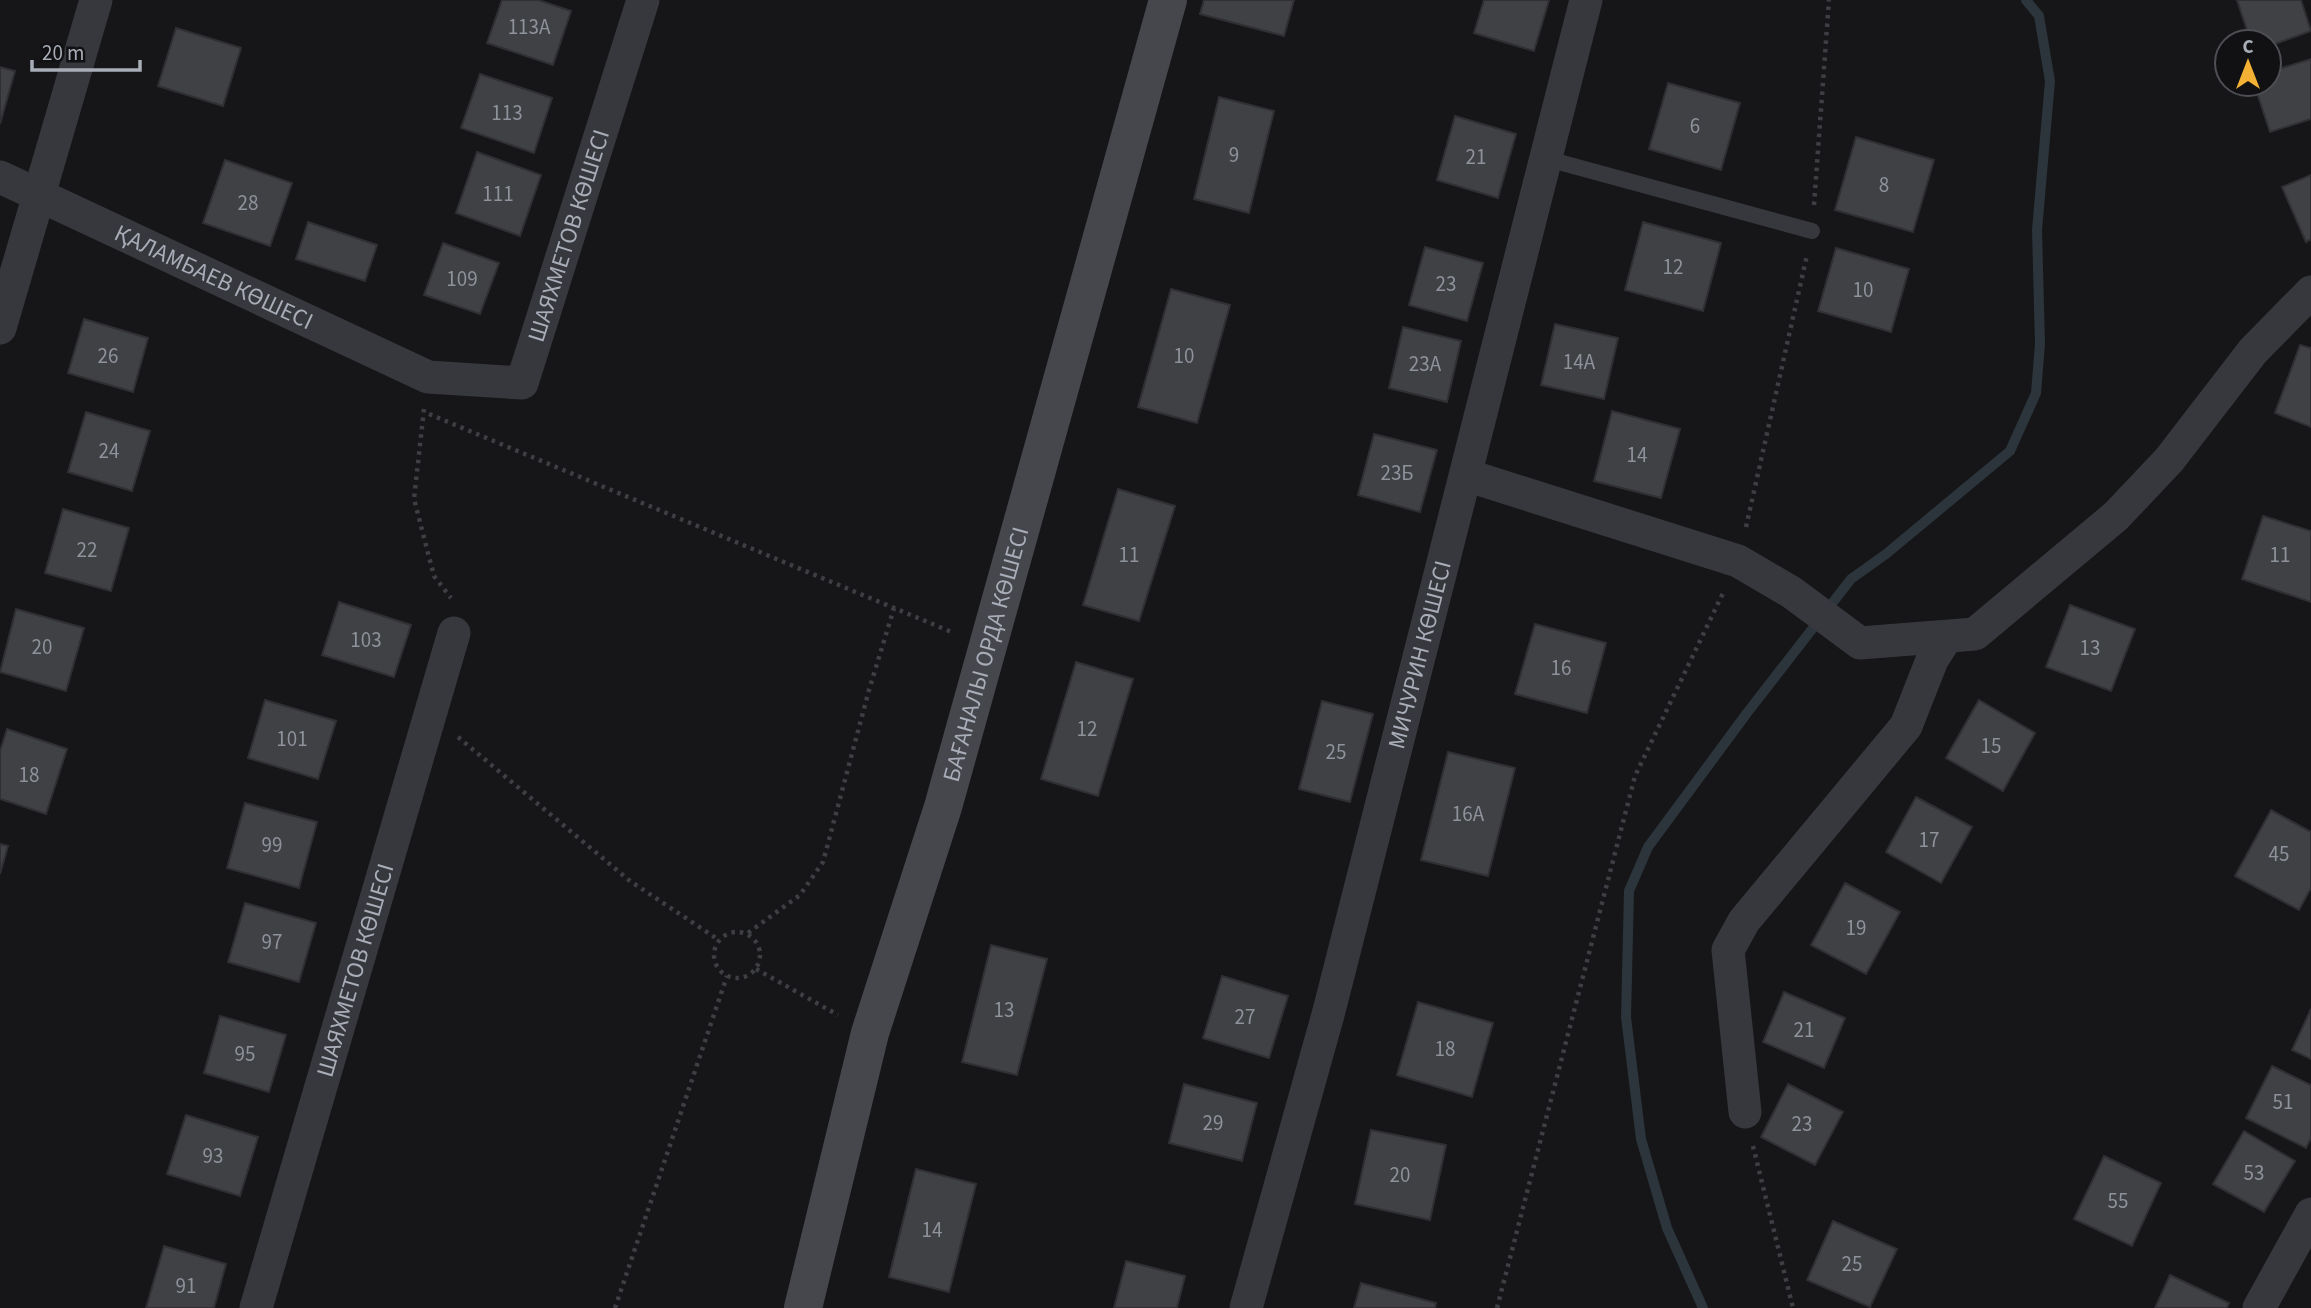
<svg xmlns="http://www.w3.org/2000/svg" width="2311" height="1308" viewBox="0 0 2311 1308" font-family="'Source Sans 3',sans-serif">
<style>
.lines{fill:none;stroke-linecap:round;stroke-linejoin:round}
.stream{stroke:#2c353c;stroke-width:10}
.building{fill:#404145;stroke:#303034;stroke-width:2}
.path{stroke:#3d3f44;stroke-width:4.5;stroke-dasharray:3.5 5;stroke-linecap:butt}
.lane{stroke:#37383d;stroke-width:16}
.street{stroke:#37383d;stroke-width:33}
.secondary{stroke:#45474d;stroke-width:38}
.labels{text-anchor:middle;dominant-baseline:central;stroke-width:7;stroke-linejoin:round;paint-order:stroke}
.number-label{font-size:21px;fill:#8e929b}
.street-label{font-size:24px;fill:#a8adb8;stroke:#111113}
</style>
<rect width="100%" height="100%" fill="#161618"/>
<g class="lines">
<!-- stream -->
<path class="stream" d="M1703 1308 1667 1228 1641 1139 1626 1017 1629 891 1648 847 1747 713 1851 579 1886 554 2010 451 2036 393 2040 344 2037 230 2050 81 2039 16 2026 0"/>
</g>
<!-- building -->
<g class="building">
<path d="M502 0H538L571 11 553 65 487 43Z"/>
<path d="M1204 0H1294L1284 36 1200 14Z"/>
<path d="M1484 0H1549L1534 51 1474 33Z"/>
<path d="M2237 0H2301L2311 31 2269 46V42H2251Z"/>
<path d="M176 28 241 48 223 106 158 86Z"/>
<path d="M2311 59V119L2270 132 2254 84H2269V72Z"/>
<path d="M0 67 15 71 0 124Z"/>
<path d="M480 74 552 98 534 153 461 128Z"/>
<path d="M1668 83 1740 103 1721 170 1649 149Z"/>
<path d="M1219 97 1274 111 1249 213 1194 199Z"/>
<path d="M1455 116 1516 134 1498 198 1437 180Z"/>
<path d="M1856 137 1934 160 1913 232 1835 210Z"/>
<path d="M477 152 541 175 520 236 456 213Z"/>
<path d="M225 160 292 183 270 246 203 223Z"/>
<path d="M2311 175V239L2306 242 2282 187Z"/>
<path d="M308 222 377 245 365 281 296 259Z"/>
<path d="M1643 222 1721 243 1703 311 1625 290Z"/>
<path d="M443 243 499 263 480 314 424 295Z"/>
<path d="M1425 247 1483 263 1467 321 1409 305Z"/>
<path d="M1836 248 1909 269 1891 332 1818 311Z"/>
<path d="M1171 289 1230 305 1197 423 1138 407Z"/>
<path d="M84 319 148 338 133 392 68 373Z"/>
<path d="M1555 324 1618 338 1604 399 1541 385Z"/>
<path d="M1403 327 1461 341 1447 402 1389 388Z"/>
<path d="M2300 345 2311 348V427L2275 413Z"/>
<path d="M1612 411 1680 429 1661 498 1594 481Z"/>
<path d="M86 412 150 431 132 491 68 472Z"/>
<path d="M1374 434 1437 450 1420 512 1358 495Z"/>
<path d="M1118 489 1175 506 1139 621 1083 605Z"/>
<path d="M63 509 129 528 111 591 45 573Z"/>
<path d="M2263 516 2311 531V602L2242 579Z"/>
<path d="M339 602 411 625 394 677 322 655Z"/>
<path d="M2070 605 2135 629 2111 691 2046 667Z"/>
<path d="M16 609 84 628 66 691 0 672Z"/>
<path d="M1535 624 1606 643 1587 713 1515 694Z"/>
<path d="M1076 662 1133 679 1098 796 1041 779Z"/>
<path d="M265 700 336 721 318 779 248 758Z"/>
<path d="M1979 700 2035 733 2003 791 1946 758Z"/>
<path d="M1322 701 1373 714 1350 802 1299 789Z"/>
<path d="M7 729 67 749 46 814 0 799V751Z"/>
<path d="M1448 752 1515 768 1488 876 1421 860Z"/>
<path d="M1916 797 1972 827 1941 883 1886 852Z"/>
<path d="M245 803 317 822 299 888 227 868Z"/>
<path d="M2271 810 2311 832V888L2299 910 2235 876Z"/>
<path d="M0 844 8 846 0 874Z"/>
<path d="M1845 883 1900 912 1866 974 1811 945Z"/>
<path d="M245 903 316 923 299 982 228 962Z"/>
<path d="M991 945 1047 959 1017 1075 962 1062Z"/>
<path d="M1222 976 1288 996 1269 1058 1203 1038Z"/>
<path d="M1784 992 1845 1018 1824 1068 1763 1042Z"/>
<path d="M1418 1002 1493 1023 1472 1097 1397 1075Z"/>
<path d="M2311 1009V1059L2292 1050Z"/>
<path d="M220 1016 286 1035 269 1092 204 1073Z"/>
<path d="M2272 1066 2311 1085V1138L2306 1148 2246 1118Z"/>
<path d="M1184 1084 1257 1103 1242 1161 1169 1143Z"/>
<path d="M1788 1084 1843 1112 1815 1165 1761 1137Z"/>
<path d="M186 1115 258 1137 240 1196 167 1174Z"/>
<path d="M1371 1130 1446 1145 1430 1220 1355 1204Z"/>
<path d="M2244 1131 2295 1161 2264 1212 2213 1184Z"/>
<path d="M2104 1156 2161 1183 2132 1246 2074 1219Z"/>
<path d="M916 1169 976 1184 949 1292 889 1277Z"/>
<path d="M1833 1221 1897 1249 1870 1307 1807 1280Z"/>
<path d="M164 1246 226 1264 214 1308H146Z"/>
<path d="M1126 1261 1185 1276 1177 1308H1114Z"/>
<path d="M2170 1275 2229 1303 2227 1308H2155Z"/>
<path d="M1361 1283 1436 1303 1435 1308H1354Z"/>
</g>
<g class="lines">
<!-- path -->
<g class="path">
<path d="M1814 205 1829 0"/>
<path d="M424 409 414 499 434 576 451 598"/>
<path d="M429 414 954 633"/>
<path d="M1746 527 1807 255"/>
<path d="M458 737 630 881 719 940"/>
<circle cx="737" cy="955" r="23"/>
<path d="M748 933 800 895 823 862 869 690 894 608"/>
<path d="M756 969 838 1015"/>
<path d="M1753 1146 1793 1308"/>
<path d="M615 1308 727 976"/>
<path d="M1497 1308 1635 776 1724 591"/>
</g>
<!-- lane -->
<path class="lane" d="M1544 158 1812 231"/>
<!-- street -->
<g class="street">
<path id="s1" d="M0 177 428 377 522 383 643 0"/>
<path d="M0 328 96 0"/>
<path d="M1466 475 1738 561 1791 592 1860 643 1975 634 2116 516 2169 460 2253 351 2311 292"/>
<path d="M1745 1112 1728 950 1744 921 1906 726 1932 660 1946 638"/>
<path id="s2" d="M256 1308 454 633"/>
<path id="s3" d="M1246 1308 1329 1011 1586 0"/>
<path d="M2259 1308 2311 1214"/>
</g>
<!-- secondary -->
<path class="secondary" id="s4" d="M803 1308 870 1033 943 807 1168 0"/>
</g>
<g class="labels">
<!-- number labels -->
<g class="number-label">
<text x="529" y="27">113А</text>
<text x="507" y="113">113</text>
<text x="1695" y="126">6</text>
<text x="1234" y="155">9</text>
<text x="1476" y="157">21</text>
<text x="1884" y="185">8</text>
<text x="498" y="194">111</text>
<text x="248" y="203">28</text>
<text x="1673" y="267">12</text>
<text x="462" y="279">109</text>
<text x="1446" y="284">23</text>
<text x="1863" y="290">10</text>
<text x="108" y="356">26</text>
<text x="1184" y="356">10</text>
<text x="1579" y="362">14А</text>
<text x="1425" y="364">23А</text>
<text x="109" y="451">24</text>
<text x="1637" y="455">14</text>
<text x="1397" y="473">23Б</text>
<text x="87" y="550">22</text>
<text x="1129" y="555">11</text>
<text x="2280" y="555">11</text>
<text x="366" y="640">103</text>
<text x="42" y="647">20</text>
<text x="2090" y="648">13</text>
<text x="1561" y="668">16</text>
<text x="1087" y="729">12</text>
<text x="292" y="739">101</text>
<text x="1991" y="746">15</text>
<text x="1336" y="752">25</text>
<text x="29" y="775">18</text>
<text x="1468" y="814">16А</text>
<text x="1929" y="840">17</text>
<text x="272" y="845">99</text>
<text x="2279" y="854">45</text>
<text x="1856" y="928">19</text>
<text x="272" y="942">97</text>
<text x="1004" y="1010">13</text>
<text x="1245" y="1017">27</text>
<text x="1804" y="1030">21</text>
<text x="1445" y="1049">18</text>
<text x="245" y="1054">95</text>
<text x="2283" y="1102">51</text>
<text x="1213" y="1123">29</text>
<text x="1802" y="1124">23</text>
<text x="213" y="1156">93</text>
<text x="2254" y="1173">53</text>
<text x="1400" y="1175">20</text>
<text x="2118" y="1201">55</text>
<text x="932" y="1230">14</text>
<text x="1852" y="1264">25</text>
<text x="186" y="1286">91</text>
</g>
<!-- street labels -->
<g class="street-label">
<text stroke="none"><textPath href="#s1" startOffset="721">ШАЯХМЕТОВ КӨШЕСІ</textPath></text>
<text stroke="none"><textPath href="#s1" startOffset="236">ҚАЛАМБАЕВ КӨШЕСІ</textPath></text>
<text stroke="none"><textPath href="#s4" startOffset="679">БАҒАНАЛЫ ОРДА КӨШЕСІ</textPath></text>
<text stroke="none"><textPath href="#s3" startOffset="676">МИЧУРИН КӨШЕСІ</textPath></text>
<text stroke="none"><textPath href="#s2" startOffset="352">ШАЯХМЕТОВ КӨШЕСІ</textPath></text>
</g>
</g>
<!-- north arrow -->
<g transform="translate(2248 63)"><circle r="33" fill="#111113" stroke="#4d4f55" stroke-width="2"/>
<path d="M0-5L12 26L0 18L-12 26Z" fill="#f2b134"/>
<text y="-10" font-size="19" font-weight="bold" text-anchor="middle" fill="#a8adb8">С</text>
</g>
<!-- scale -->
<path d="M32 60v10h108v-10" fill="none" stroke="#a8adb8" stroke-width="3.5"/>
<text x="42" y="60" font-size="21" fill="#a8adb8" stroke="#111113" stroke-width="5" paint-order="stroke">20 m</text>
</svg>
